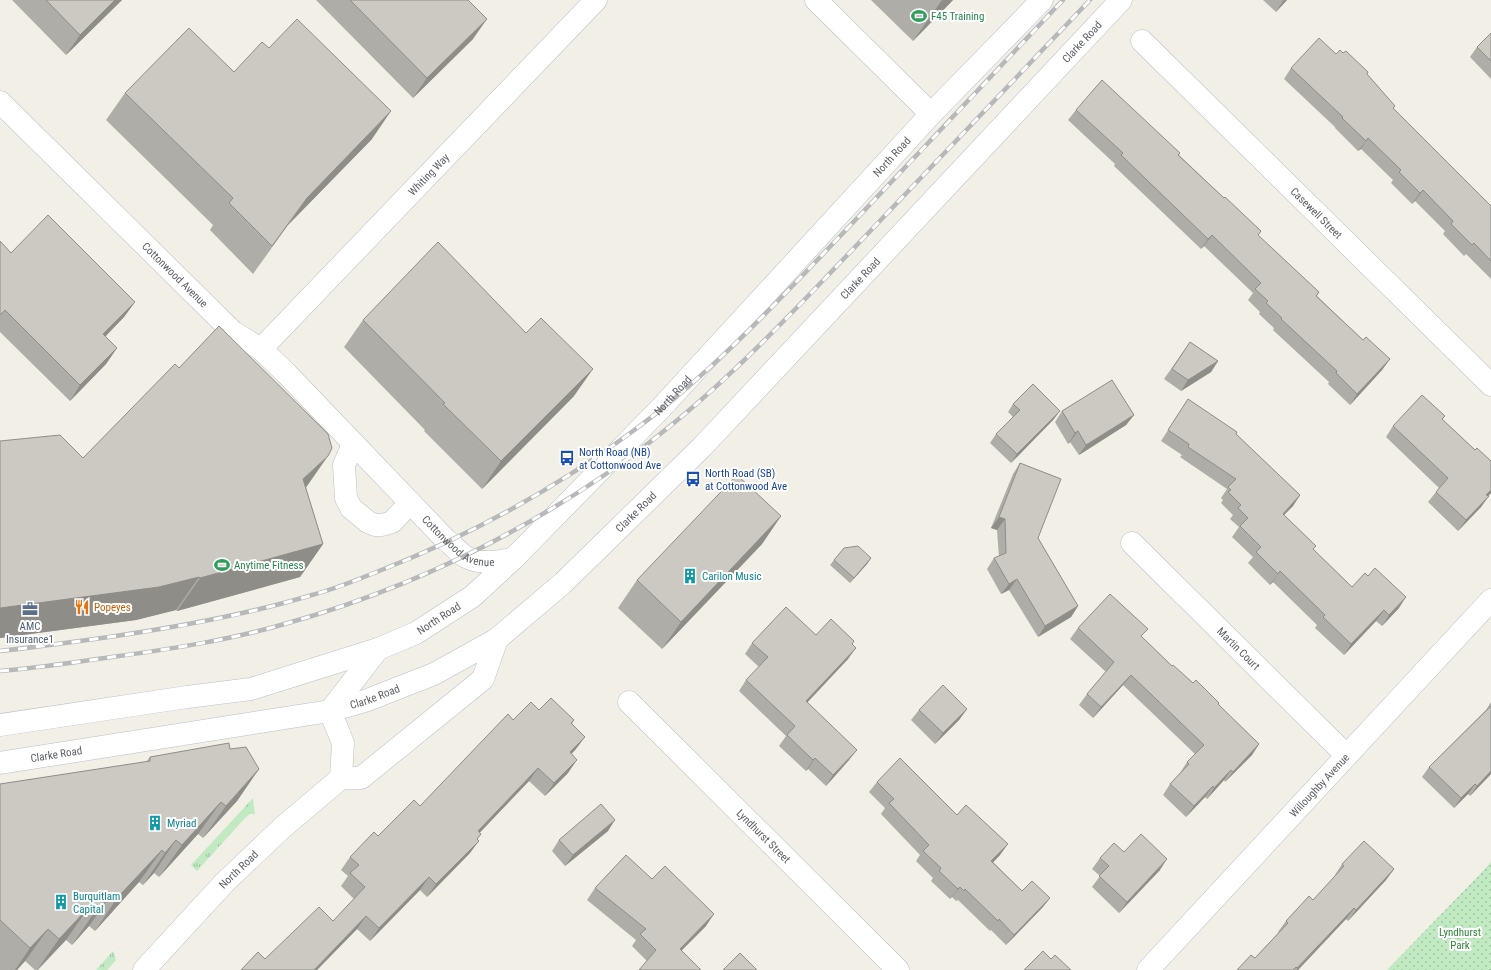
<svg xmlns="http://www.w3.org/2000/svg" width="1491" height="970" viewBox="0 0 1491 970" font-family="'Roboto Condensed',sans-serif">
<style>
.grass{fill:url(#grass-tufts)}
.park{fill:url(#park-dots)}
.lines{fill:none;stroke-linecap:round;stroke-linejoin:round}
.minor-casing{stroke:#bdbfc6;stroke-width:23}
.tertiary-casing{stroke:#bdbfc6;stroke-width:23}
.secondary-casing{stroke:#bbbec5;stroke-width:23}
.minor{stroke:#fff;stroke-width:22}
.tertiary{stroke:#fff;stroke-width:22}
.secondary{stroke:#fff;stroke-width:22}
.rail-casing{stroke:#b7b8b9;stroke-width:4.5}
.rail{stroke:#fff;stroke-width:3;stroke-dasharray:9;stroke-linecap:butt}
.wall{fill:#afada8}
.shaded-wall{fill:#8f8d88}
.building{fill:#ccc9c3;stroke:#8f8d88}
.labels{text-anchor:middle;dominant-baseline:central;stroke-width:4;stroke-linejoin:round;paint-order:stroke}
.leisure-label{font-size:11px;fill:#27864d;stroke:#fff;text-anchor:start}
.street-label{font-size:11px;fill:#5d6168;stroke:#fff}
.transit-label{font-size:11px;fill:#164399;stroke:#fff;text-anchor:start}
.culture-label{font-size:11px;fill:#0d838f;stroke:#fff;text-anchor:start}
.food-label{font-size:11px;fill:#c56008;stroke:#fff;text-anchor:start}
.service-label{font-size:11px;fill:#4e5e75;stroke:#fff}
.park-label{font-size:11px;fill:#2e8638;stroke:#fff}
</style>
<defs>
<pattern id="grass-tufts" width="24" height="20" patternUnits="userSpaceOnUse"><rect width="24" height="20" fill="#c1eac3"/><path d="M3 7l-1-3M5 7V3M7 7l1-3M15 17l-1-3M17 17v-4M19 17l1-3" fill="none" stroke="#a0c1a2"/></pattern>
<pattern id="park-dots" width="8" height="8" patternUnits="userSpaceOnUse"><rect width="8" height="8" fill="#c1eac3"/><path d="M2 2h.1M6 6h.1" fill="none" stroke="#a0c1a2" stroke-width="1.8" stroke-linecap="round"/></pattern>
</defs>
<rect width="100%" height="100%" fill="#f1efe6"/>
<!-- grass -->
<g class="grass">
<path d="M253 798 255 814H250L246 817 197 871 191 865Z"/>
<path d="M113 951 116 960 107 970H96Z"/>
</g>
<!-- park -->
<path class="park" d="M1491 862V970H1387L1482 872Z"/>
<g class="lines">
<defs>
<g id="minor">
<path d="M816 0 931 114"/>
<path id="s1" d="M1142 41 1491 385"/>
<path id="s2" d="M0 102 233 332 261 349 287 374 446 540C453 545 459 553 466 557 482 565 498 562 514 558"/>
<path id="s3" d="M261 349 596 0"/>
<path d="M353 444 344 465 346 498 351 508 368 522 375 525H382L392 522 410 503"/>
<path id="s4" d="M1132 543 1346 755"/>
<path id="s5" d="M629 702 898 970"/>
<path id="s6" d="M1148 970 1491 600"/>
</g>
<g id="tertiary">
<path d="M341 778 343 743 330 711 378 649"/>
<path id="s7" d="M144 970 225 882 282 828 341 778H361L483 679 497 639"/>
</g>
<g id="secondary">
<path id="s8" d="M0 725 187 697 251 689 378 649 416 633 473 596 514 558 661 408 931 114 1042 0"/>
<path id="s9" d="M0 763 330 711 365 701 434 674 497 639 563 583 702 447 1121 0"/>
</g>
</defs>
<!-- minor casing -->
<use href="#minor" class="minor-casing"/>
<!-- tertiary casing -->
<use href="#tertiary" class="tertiary-casing"/>
<!-- secondary casing -->
<use href="#secondary" class="secondary-casing"/>
<!-- minor -->
<use href="#minor" class="minor"/>
<!-- tertiary -->
<use href="#tertiary" class="tertiary"/>
<!-- secondary -->
<use href="#secondary" class="secondary"/>
<defs>
<g id="rail">
<path d="M0 651C37 647 73 642 109 637 178 627 246 615 312 595 335 589 357 580 379 571 469 536 555 489 633 431 712 373 778 301 845 231 918 154 991 77 1063 0"/>
<path d="M0 671C38 668 75 662 112 657 171 649 231 640 288 623 401 591 509 540 606 474 701 410 778 328 856 246 934 164 1012 82 1090 0"/>
</g>
</defs>
<!-- rail casing -->
<use href="#rail" class="rail-casing"/>
<!-- rail -->
<use href="#rail" class="rail"/>
</g>
<!-- wall -->
<g class="wall">
<path d="M12 0H122L66 55Z"/>
<path d="M316 0H468L473 39 413 98Z"/>
<path d="M871 0H953L913 41Z"/>
<path d="M1263 0H1287L1276 12Z"/>
<path d="M1491 33V79L1470 57 1477 47Z"/>
<path d="M269 48 372 139 288 225 253 274 210 230 213 225 106 120 125 93 234 72Z"/>
<path d="M1343 53 1367 74 1395 106 1393 109 1491 206V279L1466 254 1464 256 1443 234 1445 231 1415 201 1412 204 1391 183 1393 180 1361 149 1358 151 1335 128V127L1284 79 1291 68 1336 54Z"/>
<path d="M1076 110 1180 153 1179 155 1224 198 1261 231 1258 236 1319 292 1317 296 1363 340 1390 359 1382 370 1350 405 1328 384 1329 382 1273 330 1274 328 1259 314 1260 312 1248 300 1253 293 1204 246 1201 249 1114 166 1115 164 1068 120Z"/>
<path d="M0 241 11 253 135 302 124 317 105 337 117 348 106 364 70 401 0 332Z"/>
<path d="M363 320 574 396 482 489 424 431 425 430 344 347Z"/>
<path d="M1190 342 1218 361 1211 372 1181 391 1164 379Z"/>
<path d="M1188 399 1236 434 1300 495 1293 506 1284 515 1316 546 1313 549 1352 587 1399 608 1382 626 1376 621 1344 655 1315 628 1317 625 1273 582 1270 585 1248 563 1253 557 1232 537 1239 527 1230 519 1233 515 1221 503 1223 500 1221 498 1227 489 1180 457 1182 455 1161 441Z"/>
<path d="M1013 404 1054 419 1011 463 990 443 996 434 1013 417 1008 412Z"/>
<path d="M1062 411 1134 415 1126 425 1079 455 1070 442 1068 444 1055 422Z"/>
<path d="M1443 420 1475 450 1491 461V493L1488 496 1481 507 1458 531 1428 502 1436 492 1439 488 1386 437 1393 426Z"/>
<path d="M0 441 83 458 306 488 323 544 300 577 177 611 176 610 136 620 0 638Z"/>
<path d="M1020 463 1038 538 1078 606 1071 617 1038 637 1009 590 1001 594 987 569 994 558 999 557 997 530 991 528 1013 474Z"/>
<path d="M781 516 762 544 662 649 618 608 637 580Z"/>
<path d="M871 558 867 564 850 583 830 565 834 560Z"/>
<path d="M1078 628 1142 637 1172 666 1193 683 1218 705 1259 744 1252 755 1225 782 1224 780 1207 799 1205 797 1186 817 1163 795 1170 784 1180 773 1187 762 1195 754 1123 685 1093 718 1079 705 1087 694 1106 672 1070 639Z"/>
<path d="M816 635 852 644 848 659 807 703 849 760 826 786 808 769 806 771 779 746 786 736 739 691 746 680 759 667 745 654 752 643Z"/>
<path d="M1491 702V774L1470 796 1468 794 1454 808 1422 777 1429 767 1486 710Z"/>
<path d="M967 709 959 720 935 744 911 720 919 710Z"/>
<path d="M539 710 574 720 572 724 576 749 571 754 568 773 545 796 529 781 480 832 478 839 470 853 427 897 420 890 370 941 357 929 317 970H241L265 959 333 921 354 899 341 886 348 876 341 870 350 857 420 806 513 720Z"/>
<path d="M230 749 259 769 237 801 203 838 198 834 159 877 154 873 143 885 139 882 95 931 89 926 72 945 66 940 38 970H35L25 961 17 970H0V784L146 762 150 757Z"/>
<path d="M877 782 957 815 1000 855 993 862 1022 891 1050 898 1042 908 1006 945 991 930 990 931 958 900 956 901 952 897 950 899 931 881 933 878 916 861 920 855 881 814 885 808 869 792Z"/>
<path d="M608 831 565 866 552 851 559 840Z"/>
<path d="M1124 852 1160 870 1119 913 1092 887 1100 876 1092 869 1100 858Z"/>
<path d="M1342 864 1394 869 1386 880 1348 921 1346 919 1298 970H1237L1255 958 1279 932H1278L1286 921 1313 900 1336 876 1335 875Z"/>
<path d="M652 879 706 926 682 950 647 961 632 946 636 940 587 900 595 888Z"/>
</g>
<!-- shaded-wall -->
<g class="shaded-wall">
<path d="M115 0H122L66 55 80 35Z"/>
<path d="M942 0H953L913 41Z"/>
<path d="M1285 0H1287L1276 12 1283 1Z"/>
<path d="M487 19 473 39 413 98 427 78Z"/>
<path d="M391 111 372 139 288 225 253 274 307 198Z"/>
<path d="M1368 138 1361 149 1358 151 1366 141Z"/>
<path d="M1423 190 1415 201 1412 204 1420 193Z"/>
<path d="M1212 235 1204 246 1201 249 1208 239Z"/>
<path d="M135 302 124 317 92 350 103 334Z"/>
<path d="M117 348 106 364 70 401 80 385Z"/>
<path d="M1390 359 1382 370 1350 405 1357 394Z"/>
<path d="M1218 361 1211 372 1181 391 1188 380Z"/>
<path d="M593 369 574 396 482 489 501 461Z"/>
<path d="M1060 411 1054 419 1011 463 1017 454Z"/>
<path d="M1134 415 1126 425 1079 455 1086 445Z"/>
<path d="M1078 431 1070 442 1068 444 1075 433Z"/>
<path d="M328 456 305 489 303 479Z"/>
<path d="M1491 490V493L1479 506 1486 495Z"/>
<path d="M1300 495 1293 506 1275 524 1283 514Z"/>
<path d="M1489 496 1481 507 1458 531 1466 520Z"/>
<path d="M781 516 762 544 662 649 681 622Z"/>
<path d="M999 517 1005 519 997 530 991 528Z"/>
<path d="M323 544 300 577 177 611 200 578Z"/>
<path d="M871 558 867 564 850 583 854 578Z"/>
<path d="M1280 571 1273 582 1270 585 1278 574Z"/>
<path d="M199 577 176 610 136 620 0 638V608Z"/>
<path d="M1017 579 1009 590 1001 594 1009 584Z"/>
<path d="M1406 597 1399 608 1382 626 1389 615Z"/>
<path d="M1078 606 1071 617 1038 637 1045 626Z"/>
<path d="M1384 610 1376 621 1344 655 1351 644Z"/>
<path d="M856 648 848 659 798 712 806 701Z"/>
<path d="M1131 675 1123 685 1093 718 1101 707Z"/>
<path d="M967 709 959 720 935 744 943 733Z"/>
<path d="M585 737 576 749 561 765 570 752Z"/>
<path d="M1259 744 1252 755 1225 782 1233 772Z"/>
<path d="M857 750 849 760 826 786 833 775Z"/>
<path d="M815 758 808 769 806 771 813 760Z"/>
<path d="M577 760 568 773 545 796 554 783Z"/>
<path d="M538 768 529 781 469 844 478 831Z"/>
<path d="M259 769 237 801 203 838 226 806Z"/>
<path d="M1231 770 1224 780 1207 799 1214 788Z"/>
<path d="M1491 771V774L1470 796 1477 786Z"/>
<path d="M1475 784 1468 794 1454 808 1461 798Z"/>
<path d="M1213 786 1205 797 1186 817 1194 806Z"/>
<path d="M221 802 198 834 159 877 182 845Z"/>
<path d="M615 820 608 831 565 866 573 855Z"/>
<path d="M176 840 154 873 143 885 165 853Z"/>
<path d="M479 841 470 853 427 897 436 884Z"/>
<path d="M1008 844 1000 855 984 872 991 861Z"/>
<path d="M162 850 139 882 95 931 117 898Z"/>
<path d="M1167 859 1160 870 1119 913 1127 902Z"/>
<path d="M1394 869 1386 880 1348 921 1356 910Z"/>
<path d="M429 877 420 890 370 941 379 928Z"/>
<path d="M960 887 952 897 950 899 958 889Z"/>
<path d="M112 894 89 926 72 945 94 913Z"/>
<path d="M1050 898 1042 908 1006 945 1014 935Z"/>
<path d="M89 907 66 940 37 970 59 939Z"/>
<path d="M1354 908 1346 919 1298 970H1296Z"/>
<path d="M714 914 706 926 672 960 680 949Z"/>
<path d="M366 916 357 929 317 970H314Z"/>
<path d="M48 929 25 961 17 970H15L30 948Z"/>
</g>
<!-- building -->
<g class="building">
<path d="M46 0H115L80 35Z"/>
<path d="M350 0H468L487 19 427 78Z"/>
<path d="M297 19 391 111 307 198 272 246 229 203 233 198 125 93 189 28 234 72 262 42 269 48Z"/>
<path d="M1491 33V61L1477 47Z"/>
<path d="M1319 38 1336 54 1340 50 1343 53 1346 51 1368 72 1367 74 1395 106 1393 108 1491 206V261L1474 243 1472 245 1451 224 1453 221 1423 190 1420 193 1399 172 1401 170 1368 138 1366 141 1342 118 1343 117 1291 68Z"/>
<path d="M1102 80 1180 153 1178 155 1224 198 1225 197 1261 231 1258 235 1319 292 1316 296 1363 340 1366 337 1390 359 1357 394 1336 373 1337 371 1281 319 1282 318 1266 303 1268 301 1255 289 1261 283 1212 235 1208 239 1121 155 1123 153 1076 110Z"/>
<path d="M48 215 135 302 103 334 117 348 80 385 5 310 0 315V241L11 253Z"/>
<path d="M438 242 526 333 541 318 593 369 501 461 443 404 445 403 363 320Z"/>
<path d="M219 326 328 434 332 448 328 456 303 479 323 544 200 578 199 577 159 587 0 608V441L60 435 83 458 175 364 179 368Z"/>
<path d="M1190 342 1218 361 1188 380 1172 369Z"/>
<path d="M1112 380 1134 415 1086 445 1078 431 1075 433 1062 411Z"/>
<path d="M1033 384 1060 411 1017 454 996 434 1020 410 1013 404Z"/>
<path d="M1422 395 1445 416 1442 419 1475 450 1477 448 1491 461V490L1486 495 1489 496 1466 520 1436 492 1448 478 1393 426Z"/>
<path d="M1188 399 1237 432 1236 434 1300 495 1283 514 1316 546 1313 549 1352 587 1365 573 1368 576 1375 568 1406 597 1389 615 1384 610 1351 644 1323 617 1325 615 1280 571 1278 574 1256 552 1261 547 1240 526 1248 518 1238 508 1241 505 1228 492 1231 490 1228 487 1236 479 1188 447 1189 444 1168 430Z"/>
<path d="M1020 463 1061 479 1038 538 1078 606 1045 626 1017 579 1009 584 994 558 1006 553 1005 519 999 517Z"/>
<path d="M737 475 781 516 681 622 637 580Z"/>
<path d="M858 546 871 558 854 578 834 560 844 548Z"/>
<path d="M1110 594 1148 629 1141 636 1172 666 1173 665 1193 683 1196 680 1219 703 1218 704 1259 744 1233 772 1231 770 1214 788 1213 786 1194 806 1170 784 1189 764 1187 762 1204 745 1131 675 1101 707 1087 694 1114 662 1078 628Z"/>
<path d="M786 607 816 635 831 619 854 641 852 644 856 648 806 701 857 750 833 775 815 758 813 760 787 735 795 726 746 680 768 657 752 643Z"/>
<path d="M943 685 967 709 943 733 919 710Z"/>
<path d="M551 698 574 720 571 723 585 737 570 752 577 760 554 783 538 768 478 831 481 834 477 839 479 841 436 884 429 877 379 928 366 916 314 970H241L258 952 265 959 319 907 333 921 365 887 350 873 359 865 350 857 374 832 378 836 414 800 420 806 508 714 513 720 531 702 539 710Z"/>
<path d="M1491 706V771L1477 786 1475 784 1461 798 1429 767Z"/>
<path d="M229 743 230 749 246 747 259 769 226 806 221 802 182 845 176 840 165 853 162 850 117 898 112 894 94 913 89 907 59 939 48 929 30 948 0 920V784L150 761V757Z"/>
<path d="M900 758 957 815 966 805 1008 844 991 861 1022 891 1032 881 1050 898 1014 935 999 919 998 921 965 889 964 891 960 887 958 889 939 871 941 868 923 851 929 845 889 803 894 799 877 782Z"/>
<path d="M601 804 615 820 573 855 559 840Z"/>
<path d="M1141 834 1167 859 1127 902 1099 876 1109 866 1100 858 1114 843 1124 852Z"/>
<path d="M1364 841 1394 869 1356 910 1354 908 1297 968 1296 967 1293 970H1237L1251 955 1255 958 1288 923 1286 921 1309 896 1313 900 1344 866 1342 864Z"/>
<path d="M626 855 652 879 665 866 714 914 680 949 701 970H639L656 950 640 934 646 929 595 888Z"/>
<path d="M1043 951 1051 959 1055 955 1071 970H1024Z"/>
<path d="M740 953 757 970H723Z"/>
</g>
<!-- icons -->
<defs>
<symbol id="stadium-bare" viewBox="-9 -9 18 18"><path d="M0-5a6.5 5 0 1 0 0 10a6.5 5 0 1 0 0-10ZM-3.5-1.8h7v3.6h-7Z" fill="#2e9e5b" stroke="#fff" stroke-width="2.5" paint-order="stroke"/></symbol>
<symbol id="bus-bare" viewBox="-9 -9 18 18"><path d="M-5-6H5V4H4V6H2V4H-2V6H-4V4H-5ZM-3.5-4V0h7V-4ZM-3.5 1.2v1.5H-2V1.2ZM2 1.2v1.5H3.5V1.2Z" fill="#1a4fb4" stroke="#fff" stroke-width="2.5" paint-order="stroke"/></symbol>
<symbol id="building-bare" viewBox="-9 -9 18 18"><path d="M-4-6H4V6H1V3H-1V6H-4ZM-2.5-4.3h1.7v1.8h-1.7ZM.8-4.3h1.7v1.8H.8ZM-2.5-1h1.7V.8h-1.7ZM.8-1h1.7V.8H.8Z" fill="#0f9aa8" stroke="#fff" stroke-width="2.5" paint-order="stroke"/></symbol>
<symbol id="restaurant-bare" viewBox="-9 -9 18 18"><path d="M-5-6h1v4h1v-4h1v4h1v-4h1v5L-1.5 .5V6h-2V.5L-5-1ZM5-6V6H3V1.5H1.5Q1.5-4 5-6Z" fill="#e8710a" stroke="#fff" stroke-width="2.5" paint-order="stroke"/></symbol>
<symbol id="office-bare" viewBox="-9 -9 18 18"><path d="M-6-3h4V-5.5h4V-3h4V5H-6ZM-1-4.5V-3h2v-1.5ZM-6 0V1H6V0Z" fill="#5c6f8a" stroke="#fff" stroke-width="2.5" paint-order="stroke"/></symbol>
</defs>
<g fill-rule="evenodd">
<use href="#stadium-bare" x="908" y="5" width="22" height="22"/>
<use href="#bus-bare" x="556" y="447" width="22" height="22"/>
<use href="#bus-bare" x="682" y="468" width="22" height="22"/>
<use href="#stadium-bare" x="211" y="554" width="22" height="22"/>
<use href="#building-bare" x="679" y="565" width="22" height="22"/>
<use href="#restaurant-bare" x="71" y="596" width="22" height="22"/>
<use href="#office-bare" x="19" y="598" width="22" height="22"/>
<use href="#building-bare" x="144" y="812" width="22" height="22"/>
<use href="#building-bare" x="50" y="891" width="22" height="22"/>
</g>
<g class="labels">
<!-- leisure labels -->
<g class="leisure-label">
<text x="931" y="16">F45 Training</text>
<text x="234" y="565">Anytime Fitness</text>
</g>
<!-- street labels -->
<g class="street-label">
<text stroke="none"><textPath href="#s9" startOffset="1353">Clarke Road</textPath></text>
<text stroke="none"><textPath href="#s8" startOffset="1103">North Road</textPath></text>
<text stroke="none"><textPath href="#s3" startOffset="242">Whiting Way</textPath></text>
<text stroke="none"><textPath href="#s1" startOffset="245">Casewell Street</textPath></text>
<text stroke="none"><textPath href="#s2" startOffset="246">Cottonwood Avenue</textPath></text>
<text stroke="none"><textPath href="#s9" startOffset="1029">Clarke Road</textPath></text>
<text stroke="none"><textPath href="#s8" startOffset="779">North Road</textPath></text>
<text stroke="none"><textPath href="#s9" startOffset="705">Clarke Road</textPath></text>
<text stroke="none"><textPath href="#s2" startOffset="638">Cottonwood Avenue</textPath></text>
<text stroke="none"><textPath href="#s8" startOffset="455">North Road</textPath></text>
<text stroke="none"><textPath href="#s4" startOffset="150">Martin Court</textPath></text>
<text stroke="none"><textPath href="#s9" startOffset="381">Clarke Road</textPath></text>
<text stroke="none"><textPath href="#s9" startOffset="57">Clarke Road</textPath></text>
<text stroke="none"><textPath href="#s6" startOffset="252">Willoughby Avenue</textPath></text>
<text stroke="none"><textPath href="#s5" startOffset="190">Lyndhurst Street</textPath></text>
<text stroke="none"><textPath href="#s7" startOffset="138">North Road</textPath></text>
</g>
<!-- transit labels -->
<g class="transit-label">
<text x="579" y="452">North Road (NB)<tspan x="579" dy="13">at Cottonwood Ave</tspan></text>
<text x="705" y="473">North Road (SB)<tspan x="705" dy="13">at Cottonwood Ave</tspan></text>
</g>
<!-- culture labels -->
<g class="culture-label">
<text x="702" y="576">Carilon Music</text>
<text x="167" y="823">Myriad</text>
<text x="73" y="896">Burquitlam<tspan x="73" dy="13">Capital</tspan></text>
</g>
<!-- food labels -->
<g class="food-label">
<text x="94" y="607">Popeyes</text>
</g>
<!-- service labels -->
<g class="service-label">
<text x="30" y="626">AMC<tspan x="30" dy="13">Insurance1</tspan></text>
</g>
<!-- park labels -->
<g class="park-label">
<text x="1460" y="932">Lyndhurst<tspan x="1460" dy="13">Park</tspan></text>
</g>
</g>
</svg>
